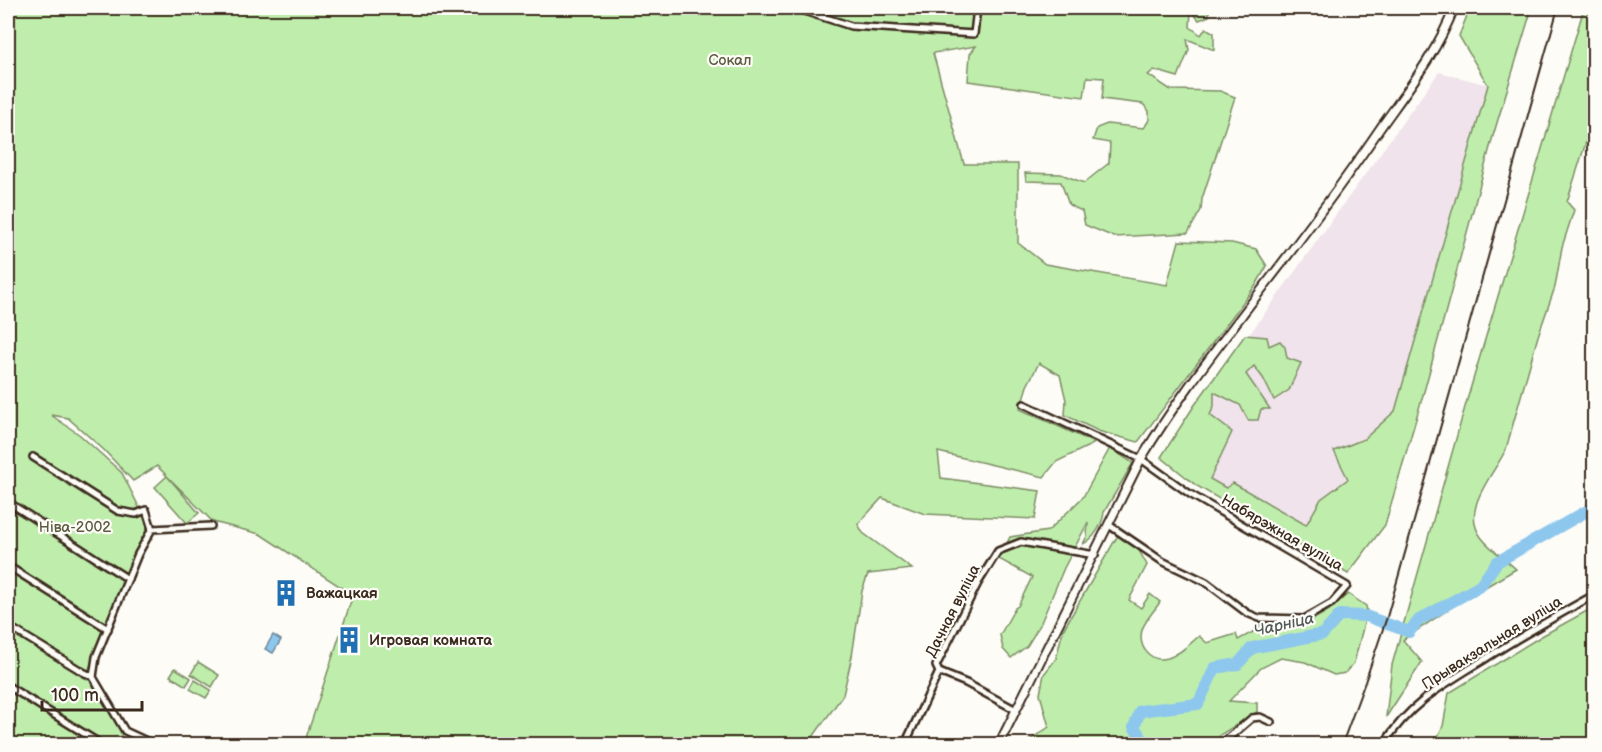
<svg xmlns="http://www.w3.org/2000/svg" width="1602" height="752" viewBox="0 0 1602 752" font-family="'Balsamiq Sans',sans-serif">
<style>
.built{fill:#f0e3eb}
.green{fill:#bfeeac;stroke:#7d8c65;stroke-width:1.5}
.water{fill:#8ec7ed;stroke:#6d889a;stroke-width:1.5}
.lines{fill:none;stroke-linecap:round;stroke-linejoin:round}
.river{stroke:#8ec7ed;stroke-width:12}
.minor-casing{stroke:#3b2a1e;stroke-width:10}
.tertiary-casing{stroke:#3b2a1e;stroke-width:11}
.minor{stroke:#fdfcf7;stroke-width:5}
.tertiary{stroke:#fdfcf7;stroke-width:7}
.rail{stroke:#3b2a1e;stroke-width:2}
.labels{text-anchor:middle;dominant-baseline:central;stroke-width:4.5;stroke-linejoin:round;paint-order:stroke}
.park-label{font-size:15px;fill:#5c5b42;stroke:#fdfcf7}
.street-label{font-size:15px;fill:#3b2a1e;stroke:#fdfcf7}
.poi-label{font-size:15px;font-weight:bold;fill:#3b2a1e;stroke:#fdfcf7;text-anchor:start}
.water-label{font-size:16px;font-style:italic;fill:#54595c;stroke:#fdfcf7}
</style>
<rect width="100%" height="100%" fill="#fdfcf7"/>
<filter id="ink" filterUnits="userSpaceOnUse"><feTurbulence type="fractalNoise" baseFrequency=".0167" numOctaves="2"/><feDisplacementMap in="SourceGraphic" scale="12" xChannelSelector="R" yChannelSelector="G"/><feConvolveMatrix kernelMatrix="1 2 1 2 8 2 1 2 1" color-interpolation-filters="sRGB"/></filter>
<g filter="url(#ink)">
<!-- built -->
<path class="built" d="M1439 72 1488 85 1348 574 1197 486 1161 457Z"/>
<!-- green -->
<g class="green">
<path d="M8 8H1209V16L1199 20 1191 11 1190 27 1201 35 1206 28 1214 33V50L1187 39 1189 50 1178 77 1154 70 1148 75 1171 90 1220 91 1235 97 1202 199 1201 210 1188 233 1114 237 1085 225 1082 211 1069 205 1061 182 1026 181 1025 173 1061 174 1084 183 1109 163 1110 143 1093 140 1097 128 1107 124 1144 128 1149 120V111L1143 104 1102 99 1104 78 1087 77 1084 97 968 81 970 54 976 46 933 53 964 164H1018V243L1045 264 1167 285 1179 241 1232 243 1256 249 1267 266 1256 285 1138 442 1098 431 1065 415 1066 400 1060 375 1039 363 1027 386 1020 409 1095 443 1056 462 1044 477 938 452 941 478 1040 491 1035 519 925 514 882 498 858 524 863 533 912 569 868 574 862 591 852 656 843 695 808 744H304L353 595 260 534 213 522 167 476 199 513 187 523 155 487 167 476 157 466 133 481 104 450 68 418 51 415 80 435 122 473 149 527 135 555 87 674 122 734 116 744H8Z"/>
<path d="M1470 8H1532L1493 136 1425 388 1385 525 1348 574 1197 486 1161 457 1194 406 1245 335 1267 337 1269 346 1280 341 1285 347 1287 358 1301 363 1289 390 1274 400 1263 378 1254 366 1246 374 1270 409H1261L1258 420H1248L1240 405 1214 392V406L1210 415 1232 432 1210 479 1226 488 1233 483 1306 525 1321 499 1348 479 1334 451 1364 439 1395 411 1488 85 1459 36Z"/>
<path d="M1584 8H1594V117L1567 202 1574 210 1562 247 1555 287 1538 336 1506 449C1494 475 1460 509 1481 537 1490 549 1505 559 1516 569L1458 603 1403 640 1422 662 1386 717 1392 665 1467 400Z"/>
<path d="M1110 448 1133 463 1104 512C1103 524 1094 539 1083 544L1087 536 1088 522 1064 568 1040 625 1027 646 1011 658 1003 649 1000 635 1015 608 1018 606 1032 577 999 559 1010 537 1048 531 1083 497Z"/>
<path d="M1118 535 1137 547 1147 565 1129 600 1141 608 1150 594 1160 602C1155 610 1145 620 1142 630 1138 646 1149 663 1168 658 1180 654 1190 644 1199 636L1207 643 1236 634 1238 640 1255 631 1264 620 1307 623 1328 611 1348 594 1366 606 1367 612 1354 663 1345 673 1334 675 1305 662 1281 658 1261 668 1229 701 1257 703V712L1220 735 1217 744H1024L1049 727 1040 694 1044 674 1056 659 1063 630Z"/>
<path d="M1594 607V744H1434L1443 726 1449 693 1540 637Z"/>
<path d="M198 662 219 675 212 687 191 674Z"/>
<path d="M175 668 191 678 186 686 170 676Z"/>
<path d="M195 680 211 690 206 698 190 689Z"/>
</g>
<!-- water -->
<path class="water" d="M273 635 281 640 273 653 265 649Z"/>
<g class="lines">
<!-- river -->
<g class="river">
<path d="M1059 744H1067"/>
<path d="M1139 744 1141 737 1134 727 1140 711 1198 704 1215 668 1238 664 1252 648 1323 634 1340 615 1366 616 1409 632 1419 620 1480 586 1497 562 1594 507"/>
</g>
<defs>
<g id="minor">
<path d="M801 10 851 26 974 34 977 8"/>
<path d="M1024 404 1141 459 1190 494 1347 586 1332 603 1304 619 1259 618 1247 613 1206 582 1162 561 1109 525"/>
<path d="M33 457 118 511 136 514 146 510 152 529"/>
<path d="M8 502 128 579"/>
<path d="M8 566 108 629"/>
<path d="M8 626 83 672 93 677"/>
<path d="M939 672 966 683 1016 710"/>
<path d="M8 686 101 744"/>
<path d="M153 744 125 731 93 677 96 657 138 554 152 529 211 526"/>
<path d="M905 744 939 672 936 666 978 583 998 551 1021 542 1095 555"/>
<path d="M1223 744 1225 741 1252 718 1260 717 1271 722"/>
<path d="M1384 744C1409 704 1443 685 1482 661 1519 637 1556 616 1594 595"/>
</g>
<path id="tertiary" d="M999 744 1141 459C1173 405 1211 356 1249 306 1294 248 1339 189 1381 127 1408 89 1438 51 1454 8"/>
</defs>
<!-- minor casing -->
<use href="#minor" class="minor-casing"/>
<!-- tertiary casing -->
<use href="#tertiary" class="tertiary-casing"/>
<!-- minor -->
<use href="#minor" class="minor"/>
<!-- tertiary -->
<use href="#tertiary" class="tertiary"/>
<!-- rail -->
<path class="rail" d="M1342 744 1365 682 1387 617 1558 8"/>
</g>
</g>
<!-- icons -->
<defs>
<symbol id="building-bare" viewBox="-9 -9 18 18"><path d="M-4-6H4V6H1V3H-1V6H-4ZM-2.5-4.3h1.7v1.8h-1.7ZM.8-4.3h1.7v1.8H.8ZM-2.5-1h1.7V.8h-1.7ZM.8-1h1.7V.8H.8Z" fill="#1f6fb2" stroke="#fdfcf7" stroke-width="2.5" paint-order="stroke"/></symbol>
</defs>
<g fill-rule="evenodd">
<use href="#building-bare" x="267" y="574" width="38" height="38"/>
<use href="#building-bare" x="330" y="621" width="38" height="38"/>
</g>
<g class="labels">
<!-- park labels -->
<g class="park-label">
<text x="730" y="60">Сокал</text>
<text x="75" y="527">Ніва-2002</text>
</g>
<!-- street labels -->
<g class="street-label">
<text transform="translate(1282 533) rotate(30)">Набярэжная вуліца</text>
<text transform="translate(953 611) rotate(-63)">Дачная вуліца</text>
<text transform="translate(1492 643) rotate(-32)">Прывакзальная вуліца</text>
</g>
<!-- poi labels -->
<g class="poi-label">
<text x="306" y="593">Важацкая</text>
<text x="369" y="640">Игровая комната</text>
</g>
<!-- water labels -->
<g class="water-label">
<text transform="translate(1284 625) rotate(-13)">Чарніца</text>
</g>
</g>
<!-- margin -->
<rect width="1602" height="752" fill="none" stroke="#fdfcf7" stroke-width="30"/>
<rect x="15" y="15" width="1572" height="722" fill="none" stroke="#3b2a1e" stroke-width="2" filter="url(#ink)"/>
<!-- scale -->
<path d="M42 701v9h100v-9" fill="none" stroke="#3b2a1e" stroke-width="3"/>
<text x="51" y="701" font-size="18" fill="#3b2a1e" stroke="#fdfcf7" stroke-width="4.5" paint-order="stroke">100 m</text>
</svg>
